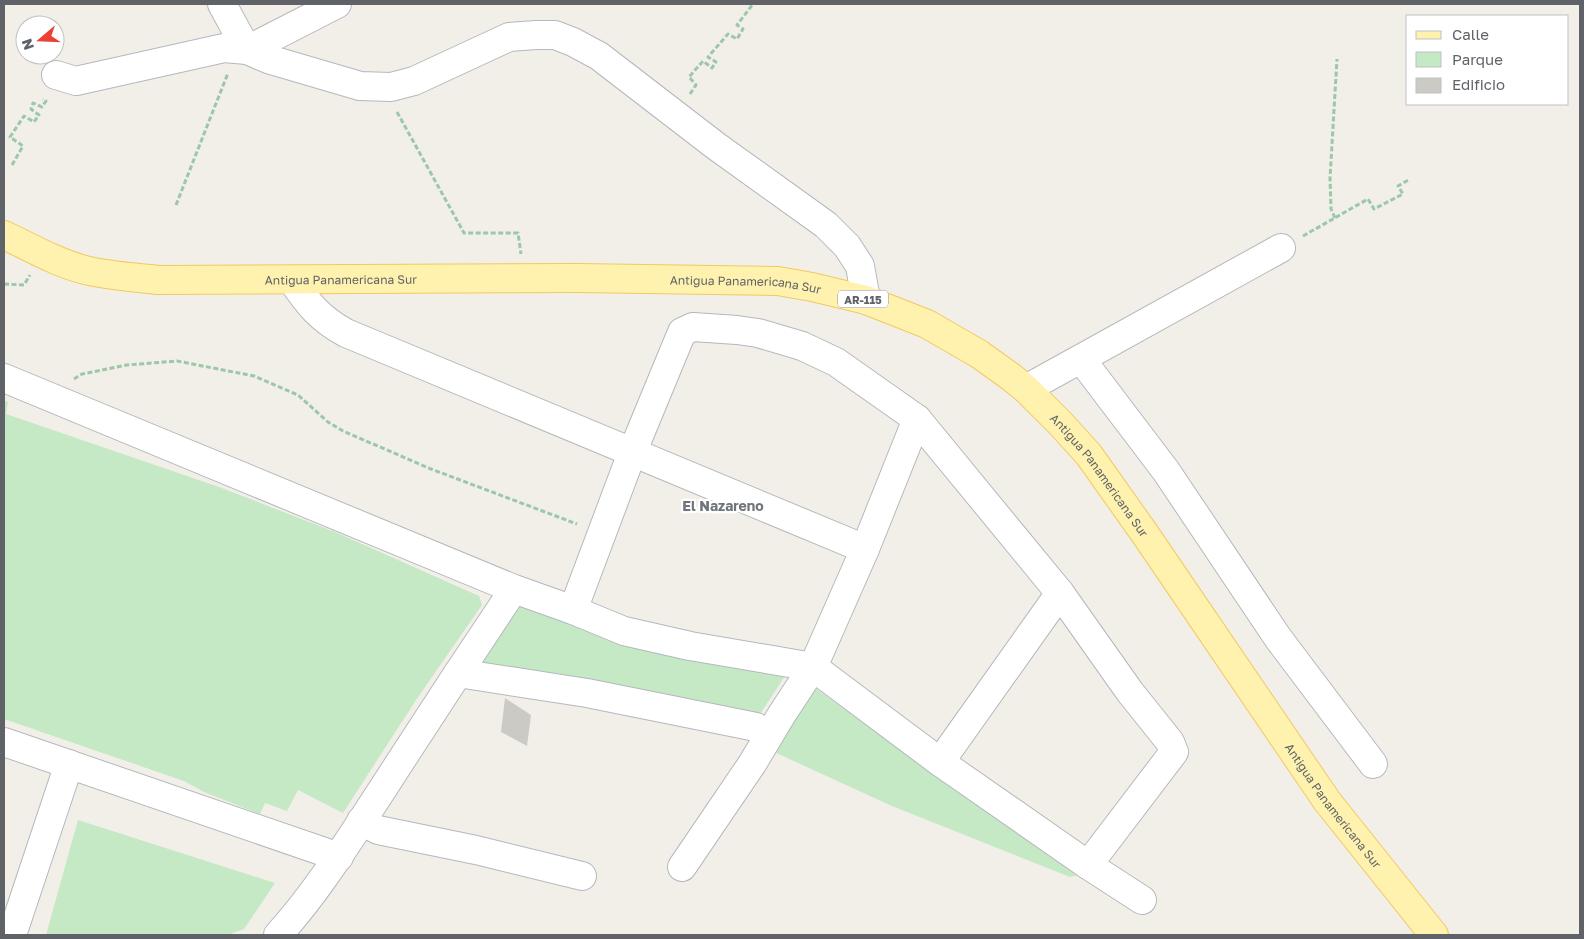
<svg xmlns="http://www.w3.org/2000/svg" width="1584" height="939" viewBox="0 0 1584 939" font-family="'Golos Text',sans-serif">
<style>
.green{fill:#c5e8c5}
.building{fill:#cccac5}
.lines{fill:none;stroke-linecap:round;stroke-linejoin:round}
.minor-casing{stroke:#b5b8bc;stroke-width:30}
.major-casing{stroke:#f2c960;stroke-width:30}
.path{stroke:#9cc7a9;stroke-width:3;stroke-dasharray:5 2.5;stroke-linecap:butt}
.minor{stroke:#fff;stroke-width:28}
.major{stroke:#fff2af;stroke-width:28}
.labels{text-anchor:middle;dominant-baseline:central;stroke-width:4.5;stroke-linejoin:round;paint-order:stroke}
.shield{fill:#fff;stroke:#8f9295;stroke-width:1}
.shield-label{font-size:11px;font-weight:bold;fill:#5f6368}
.street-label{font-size:12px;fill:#5f6368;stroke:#fff}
.neighbourhood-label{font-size:14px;font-weight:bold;fill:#70757a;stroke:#fff}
</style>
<rect width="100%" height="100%" fill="#f1efe8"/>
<!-- green -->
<g class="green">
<path d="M4 400 8 402 6 414 219 487 335 532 479 596 482 605 416 700 343 813 298 790 287 811 265 803 260 814 204 792 184 781 4 719Z"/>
<path d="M522 601 785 676 758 717 485 666 483 657Z"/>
<path d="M812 686 1078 875 1070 877 892 806 774 752Z"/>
<path d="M78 820 275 883 244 929 227 935H46Z"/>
</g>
<!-- building -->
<path class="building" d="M505 698 531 715 527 746 501 732Z"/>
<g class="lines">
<defs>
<g id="minor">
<path d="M222 4 247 50 337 4"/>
<path d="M56 75 76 81 224 48 247 50 268 59 360 86 391 87 414 81 509 37 536 35H555L573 42 599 56 716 146 826 225 847 246 860 266 866 300"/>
<path d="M292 280C308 304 320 319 346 333L865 549"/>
<path d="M1081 359 1166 471 1278 638 1373 764"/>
<path d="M4 378 514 589 573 610 624 631 690 646 813 667 940 762 1088 865 1142 900"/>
<path d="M1026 389 1281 248"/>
<path d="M573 610 632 453 682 332 693 327 737 330 758 333 802 346 836 362 917 419 1060 593 1130 692 1170 742 1174 752 1088 865"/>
<path d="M458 673 587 693 756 727"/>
<path d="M4 742 339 857"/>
<path d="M940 762 1060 593"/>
<path d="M361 821 378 830 476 850 582 876"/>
<path d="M682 867 752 764 782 714 813 667 865 549 917 419"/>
<path d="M12 935 69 764"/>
<path d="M278 935C318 891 349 840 382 790 425 723 469 656 514 589"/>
</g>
<g id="major">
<path id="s1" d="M4 235C30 247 57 263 85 270 109 276 134 277 158 280L577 278 778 281 812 287 866 300 927 324 979 354 1011 377 1026 389 1061 424 1089 455 1145 534 1327 801 1434 935"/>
</g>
</defs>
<!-- minor casing -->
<use href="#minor" class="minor-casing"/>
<!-- major casing -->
<use href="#major" class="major-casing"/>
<!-- path -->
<g class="path">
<path d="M690 94 696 85 689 77 703 61 712 68 716 62 708 57 728 34 737 39 743 29 737 25 753 4"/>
<path d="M397 112 464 233H518L521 254"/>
<path d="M12 165 23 146 10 137 24 116 34 122 39 115 31 109 33 103 42 107 46 101 43 99"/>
<path d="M176 205 228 73"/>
<path d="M1335 218 1331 209 1330 178 1337 59"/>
<path d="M1303 236 1368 199 1374 209 1403 194 1398 186 1410 179"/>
<path d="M4 284 24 285 30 275"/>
<path d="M74 379 82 374 127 365 177 361 254 376 298 395 328 422 343 431 431 469 577 524"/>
</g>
<!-- minor -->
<use href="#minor" class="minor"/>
<!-- major -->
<use href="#major" class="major"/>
</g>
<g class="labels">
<!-- shield labels -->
<rect class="shield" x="838" y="290.5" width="50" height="17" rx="4"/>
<g class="shield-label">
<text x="863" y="299">AR-115</text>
</g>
<!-- street labels -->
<g class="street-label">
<text stroke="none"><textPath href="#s1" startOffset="345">Antigua Panamericana Sur</textPath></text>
<text stroke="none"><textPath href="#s1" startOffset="750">Antigua Panamericana Sur</textPath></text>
<text stroke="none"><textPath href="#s1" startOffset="1170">Antigua Panamericana Sur</textPath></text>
<text stroke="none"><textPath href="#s1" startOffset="1575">Antigua Panamericana Sur</textPath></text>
</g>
<!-- neighbourhood labels -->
<g class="neighbourhood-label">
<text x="723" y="505">El Nazareno</text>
</g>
</g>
<!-- border -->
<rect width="1584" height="939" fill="none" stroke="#5f6368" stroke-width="10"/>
<!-- legend -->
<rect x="1406" y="15" width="162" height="90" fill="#ffffff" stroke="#bfc1c3"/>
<rect x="1416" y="31" width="25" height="8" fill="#fff2af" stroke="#bfc1c3"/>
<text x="1452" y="40" font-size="15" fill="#5f6368">Calle</text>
<rect x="1416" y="52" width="25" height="15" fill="#c5e8c5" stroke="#bfc1c3"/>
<text x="1452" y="65" font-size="15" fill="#5f6368">Parque</text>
<rect x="1416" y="78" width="25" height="15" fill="#cccac5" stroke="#bfc1c3"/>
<text x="1452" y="90" font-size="15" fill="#5f6368">Edificio</text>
<!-- north arrow -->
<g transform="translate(40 40) rotate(251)"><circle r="24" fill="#ffffff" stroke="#bfc1c3"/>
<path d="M0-4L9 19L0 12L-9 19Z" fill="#ea4335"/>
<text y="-8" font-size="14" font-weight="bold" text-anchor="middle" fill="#5f6368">N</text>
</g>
</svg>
